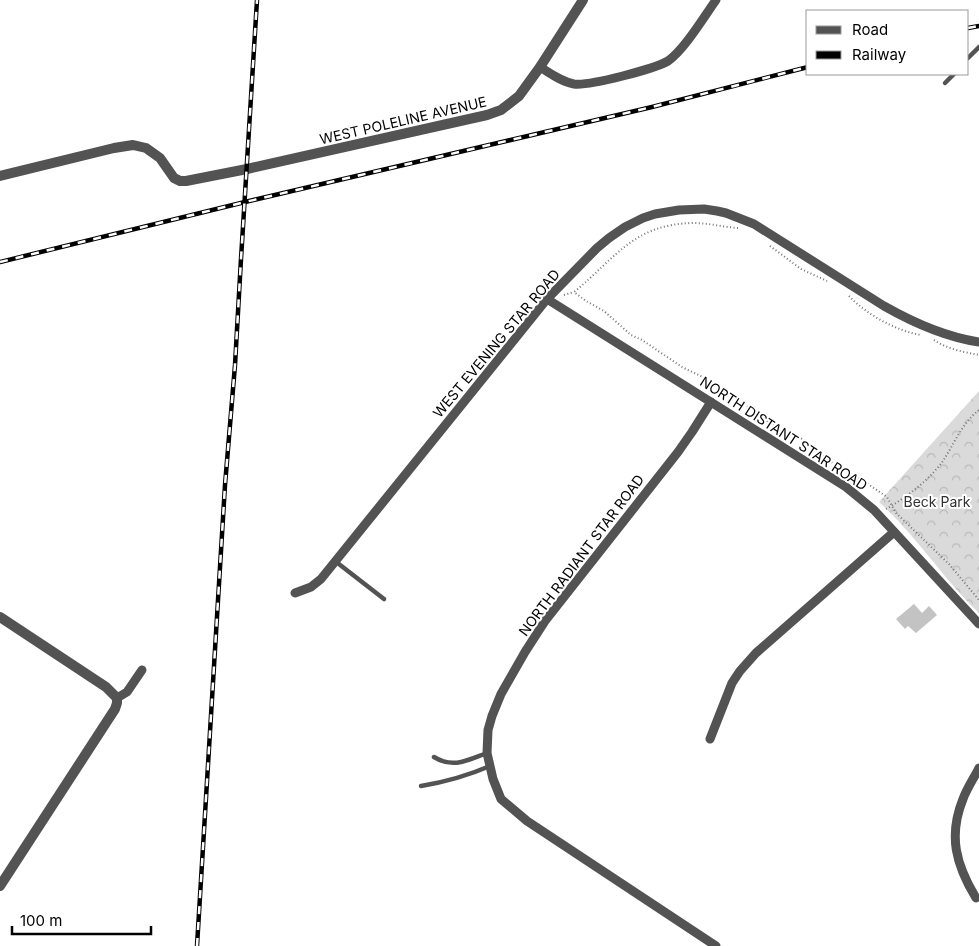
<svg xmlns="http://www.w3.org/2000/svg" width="979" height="946" viewBox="0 0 979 946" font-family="Inter,sans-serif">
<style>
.forest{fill:url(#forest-crowns)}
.building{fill:#c3c3c3}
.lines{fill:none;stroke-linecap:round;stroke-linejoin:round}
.path{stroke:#757575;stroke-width:2;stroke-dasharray:1 2.5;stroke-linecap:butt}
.service{stroke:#535353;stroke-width:4.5}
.minor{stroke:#535353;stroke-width:9}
.tertiary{stroke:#535353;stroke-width:10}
.rail-casing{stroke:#000;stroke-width:4.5}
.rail{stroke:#fff;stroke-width:2.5;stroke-dasharray:8;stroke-linecap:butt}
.labels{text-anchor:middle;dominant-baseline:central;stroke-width:4;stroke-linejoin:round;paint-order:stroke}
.street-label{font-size:14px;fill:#000;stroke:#fff}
.park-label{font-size:14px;fill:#313131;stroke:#fff}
</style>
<defs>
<pattern id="forest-crowns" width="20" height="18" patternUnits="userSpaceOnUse" patternTransform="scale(1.25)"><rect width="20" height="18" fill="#dadada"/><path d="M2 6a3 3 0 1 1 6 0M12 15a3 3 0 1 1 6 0" fill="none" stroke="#b9b9b9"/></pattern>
</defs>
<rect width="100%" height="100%" fill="#fff"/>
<!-- forest -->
<path class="forest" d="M979 391V613C943 579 916 535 879 502Z"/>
<!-- building -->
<path class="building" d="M914 604 922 613 929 606 937 615 916 633 908 626 905 629 896 619Z"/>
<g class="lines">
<!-- path -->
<g class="path">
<path d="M738 228C723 227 708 223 693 223 633 224 615 259 574 292L586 301 604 311 631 335 642 340 682 367 719 385 765 420 806 441 835 465 862 480 887 497 896 513 949 564 979 600"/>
<path d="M770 246 801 269 827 281"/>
<path d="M564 295 574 292"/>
<path d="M849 296C866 314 896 331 921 335"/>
<path d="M934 340C947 349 964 352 979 355"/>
<path d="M886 509C907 497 929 480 943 461 954 444 962 423 979 410"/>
</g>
<!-- service -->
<g class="service">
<path d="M968 58 979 47"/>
<path d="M945 83 954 74"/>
<path d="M335 561 384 599"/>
<path d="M434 757C453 769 468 760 487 753"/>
<path d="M421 786C445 782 467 776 490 766"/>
</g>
<!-- minor -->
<g class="minor">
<path d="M540 67C551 74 562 82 574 84 590 86 654 69 668 61 684 50 704 17 716 0"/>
<path d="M547 299 846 487 874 510 979 624"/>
<path d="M711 402 692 432 678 452 545 621 525 652 501 694 492 716 488 730 487 753 493 779 501 799 527 821 716 946"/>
<path d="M295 593 311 587 321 579 547 299 597 248 609 238 625 227 643 218 655 214 679 210 704 209 717 211 726 213 754 224 884 306C914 323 945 337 979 342"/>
<path d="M117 698 127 692 142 670"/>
<path d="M710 739 732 683 740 671 756 653 894 532"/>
<path d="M976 898C956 865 948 836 963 799 967 788 974 778 979 768"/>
</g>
<!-- tertiary -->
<g class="tertiary">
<path d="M0 176 114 148 133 145 146 148 160 158 174 178 180 181H186L247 169 487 115 501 110 519 96 540 67 583 0"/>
<path d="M0 617 106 687 117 698V703L115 709 0 886"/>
</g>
<defs>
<g id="rail">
<path d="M968 28 979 26"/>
<path d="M0 262 245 202 652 107 808 67"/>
<path d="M197 946 225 485 235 365 241 259 257 0"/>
</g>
</defs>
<!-- rail casing -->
<use href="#rail" class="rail-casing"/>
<!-- rail -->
<use href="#rail" class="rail"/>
</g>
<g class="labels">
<!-- street labels -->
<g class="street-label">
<text transform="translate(403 120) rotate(-13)">WEST POLELINE AVENUE</text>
<text transform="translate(496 343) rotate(-50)">WEST EVENING STAR ROAD</text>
<text transform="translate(784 433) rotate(33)">NORTH DISTANT STAR ROAD</text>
<text transform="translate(581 555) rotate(-53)">NORTH RADIANT STAR ROAD</text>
</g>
<!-- park labels -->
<g class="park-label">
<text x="937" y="501">Beck Park</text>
</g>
</g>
<!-- legend -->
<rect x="806" y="10" width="162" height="65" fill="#ffffff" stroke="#999999"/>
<rect x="816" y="26" width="25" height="8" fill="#535353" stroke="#999999"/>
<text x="852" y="35" font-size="15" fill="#000000">Road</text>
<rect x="816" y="51" width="25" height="8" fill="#000000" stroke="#999999"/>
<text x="852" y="60" font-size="15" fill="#000000">Railway</text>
<!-- scale -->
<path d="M12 926v8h139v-8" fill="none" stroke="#000000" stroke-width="2.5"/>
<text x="20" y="926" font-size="15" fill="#000000" stroke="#ffffff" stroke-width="4" paint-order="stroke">100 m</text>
</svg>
